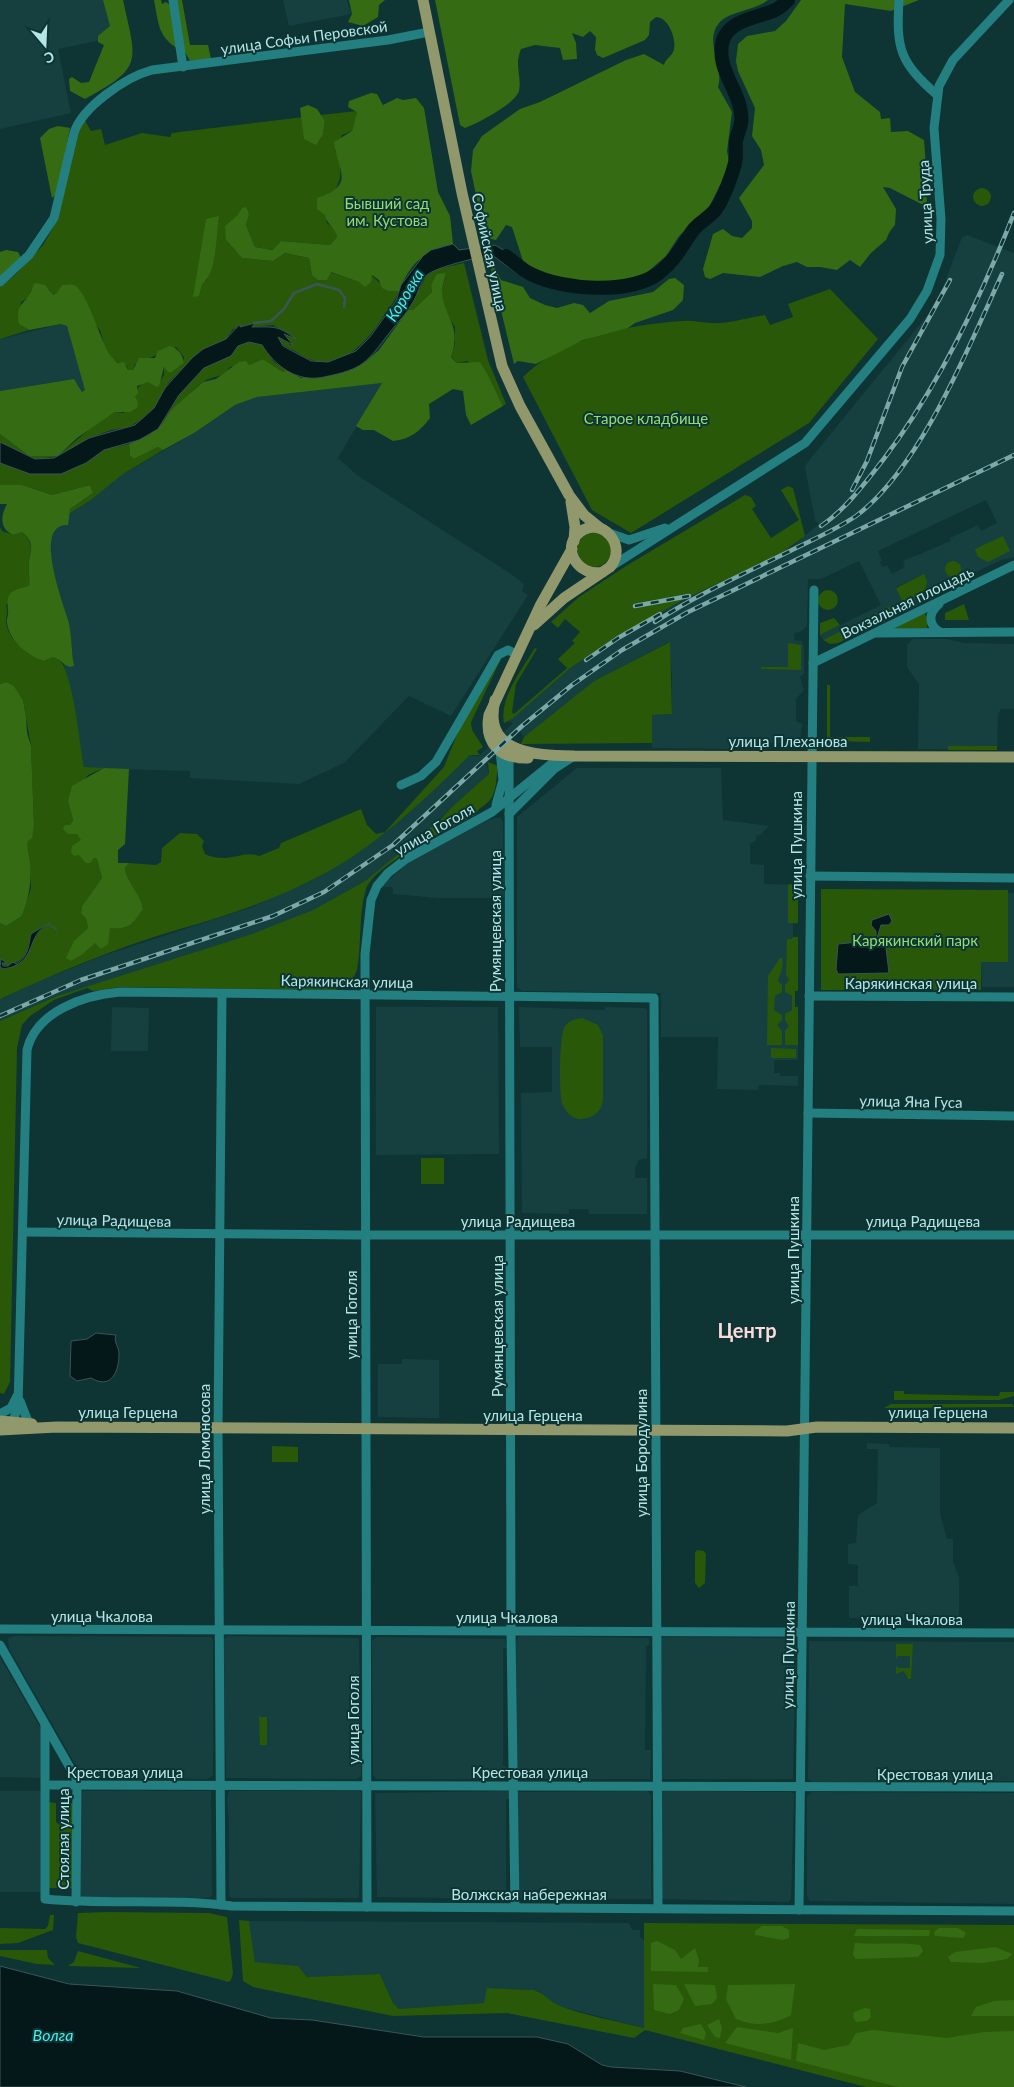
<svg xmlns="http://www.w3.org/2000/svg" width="1014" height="2087" viewBox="0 0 1014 2087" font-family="Lato,sans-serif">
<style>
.built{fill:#164040;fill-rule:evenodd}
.green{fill:#295809;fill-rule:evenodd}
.forest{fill:#356c13}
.water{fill:#051819;stroke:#395656}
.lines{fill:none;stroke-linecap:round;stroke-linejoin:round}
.stream{stroke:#395656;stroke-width:2.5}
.river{stroke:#051819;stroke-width:14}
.minor{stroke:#237f80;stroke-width:9}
.major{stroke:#91986b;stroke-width:11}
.rail-casing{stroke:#7ba9a9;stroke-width:4.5}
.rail{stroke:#0e3434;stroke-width:2.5;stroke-dasharray:8;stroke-linecap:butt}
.labels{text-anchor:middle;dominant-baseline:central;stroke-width:4;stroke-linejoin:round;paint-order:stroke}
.street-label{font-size:15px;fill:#b3e6e6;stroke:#0e3434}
.park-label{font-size:15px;fill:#94de70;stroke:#0e3434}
.water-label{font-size:16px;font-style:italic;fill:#4beaec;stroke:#0e3434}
.district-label{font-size:20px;font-weight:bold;fill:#fddada;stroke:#0e3434}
</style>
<rect width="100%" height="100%" fill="#0e3434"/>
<!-- built -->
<g class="built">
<path d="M0 0H112L120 36 58 49 71 113 0 129Z"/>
<path d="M283 0H347L351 14 289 26Z"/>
<path d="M967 235 1014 253V557L1001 560 962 579 951 589 896 616 891 607 823 640 820 635 881 605 859 561 821 579H808L807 626 802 631 794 633V640L802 641 804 648V673L800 677 804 690 796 699V721L802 724 799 747 785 749 780 743H752L750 749 737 743H733L729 749 652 748V715L672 714V677L669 642 594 681 524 737 520 731 486 764 489 774 453 806 439 821 365 881 313 910 271 928 57 996 0 1021V999L34 983 105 955 252 907 315 879 385 833 470 755 479 756 513 723 509 721 569 669 598 648 638 623 793 546 819 524 815 520 805 468 807 463 930 312 943 287 962 237ZM986 500 997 523 981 531 978 525 950 538 951 541 903 561 905 567 892 574 887 565 882 567 880 562 882 561 878 551ZM924 574 903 603V602L896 587Z"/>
<path d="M61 324 67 326 86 390 83 392 74 379 0 391V339Z"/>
<path d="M382 383 338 458 357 475 511 574 524 584 522 591 528 595 451 716 409 696 344 763 299 784 190 778V771L84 768 76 720 64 666 49 539 55 524 91 500 123 474 194 433 235 405 257 397Z"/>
<path d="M913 639H947L964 643 1014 644V709H1001L998 714 997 750 918 749 919 684 907 667V645Z"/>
<path d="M577 768H721L723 820 769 826 759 836 757 834 756 840 750 844V864L764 865V884L798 885V923L793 924V937H798V991H795V1007H798V1060H774V1073H780V1076H798V1086L759 1085 758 1090 717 1089 718 1037H661V993L522 991 517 987V817Z"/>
<path d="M495 818H501L503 822 504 898H438L393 894V887H381L408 863 487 820Z"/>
<path d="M1008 893H1014V987H982L981 962H1008Z"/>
<path d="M112 1007 149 1008 148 1051H111Z"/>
<path d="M376 1007H498L499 1154 376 1155Z"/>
<path d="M519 1007 605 1010V1007L644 1008 647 1010V1158L639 1160 635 1168V1178H647V1214H589L588 1209H569V1214L522 1213 521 1093 552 1092V1047H520Z"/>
<path d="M402 1359 439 1360V1418L378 1417V1364H402Z"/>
<path d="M867 1443 889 1444V1447L940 1448V1514L947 1539H953V1562L959 1577V1621L849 1618V1586H858V1565L848 1564V1544L856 1543 858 1515 877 1503 878 1449H867Z"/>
<path d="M14 1636 211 1637 213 1640V1775L208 1779 83 1778 9 1649 8 1638Z"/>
<path d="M228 1636 359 1638 361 1776 357 1779 226 1778 224 1659V1639Z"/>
<path d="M523 1636 649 1638 650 1644 646 1647 645 1750H651L650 1779H517L516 1642 518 1637Z"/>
<path d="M377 1637 505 1639 507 1648H503V1766H507L505 1779H377L373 1775 372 1640Z"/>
<path d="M666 1637 792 1638 796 1640 793 1779H662L661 1638Z"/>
<path d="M809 1641 1014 1642V1781L812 1782 808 1779Z"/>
<path d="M0 1657 43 1732 41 1778 0 1777Z"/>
<path d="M0 1791H43L41 1892H0Z"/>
<path d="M83 1791H211L212 1895 209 1898 84 1897 80 1895 81 1793Z"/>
<path d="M229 1791H359L361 1793 359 1896 357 1898H231L229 1895V1820L227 1799Z"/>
<path d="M509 1791 511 1799H506V1894L512 1895 509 1899 377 1897 375 1793Z"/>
<path d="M648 1791 651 1796V1899H521L518 1896V1792Z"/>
<path d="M664 1791 791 1792 794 1794 791 1899 788 1902 662 1899 661 1793Z"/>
<path d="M812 1792 1014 1793V1904L810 1901 807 1896V1797Z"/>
<path d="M249 1921 629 1923 632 1930H640V1937L645 1941 644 2028 559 2006 546 1998 540 1992 534 1990 488 1988 485 2003 399 2009 393 2003 380 1974 307 1977 298 1966 255 1962Z"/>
</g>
<!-- green -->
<g class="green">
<path d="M356 111 357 112 352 131 342 135 335 151C353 190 320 192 327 223L335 230 337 237 330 245 281 241 272 250 255 247 246 225 249 214 242 208 226 240 242 258 273 261 285 253 309 258 312 275 327 280 330 272 359 282 371 275 389 291H399C395 301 389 308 383 317 364 346 334 378 298 353 291 348 281 347 278 337L287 341 290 345H292L284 334 295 339 273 325 251 327 252 325 233 329 226 339 196 355 169 382 154 408 142 419 129 427 111 430 89 438 60 456 35 459 0 442V434L29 456H58L92 427 115 412 124 413C127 408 131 404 133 399 139 390 136 384 148 382L156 387 164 375V367L172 372 184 363V357L176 347 135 364 133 370H128L127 366 113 360 104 344 100 330 94 323 77 287 52 295 49 289 31 290 29 297 21 302 19 324 29 330 0 339V287L16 274 43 245 58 219 78 129 84 119 91 131 101 129 105 145 142 133 170 137 172 133 320 115 323 134 325 121 321 115ZM219 217 207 280 202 283Z"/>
<circle cx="982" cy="197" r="9"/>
<path d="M464 263 488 360 506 404 503 406 488 375 467 361 457 363 451 356 455 344V327L445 312 441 289 446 277 431 284 432 292 413 310H408L427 275 438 269Z"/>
<path d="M830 289 878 339 809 423 631 533 592 510 523 377C564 337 627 325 682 321 694 320 707 324 720 323 735 322 750 317 765 315L770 325 793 317 788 304Z"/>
<path d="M247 342 262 345 274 362 286 370 283 372 263 359 249 365 230 367C223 379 213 375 203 382 191 390 183 404 170 411L179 395 204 368 233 353 238 346Z"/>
<path d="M129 444 130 456 134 459 158 447 163 450 123 474 91 500 69 514 70 509 93 493 90 485 52 495 22 485H0V463L30 474H61L86 463 104 450Z"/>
<path d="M788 486 793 488 805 536 780 554 685 599 617 636 569 669 512 719 504 723C499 698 522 669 535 648L537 649 516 684 512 712 514 714 567 668 558 659 575 643 572 641 580 632 565 619 558 628 551 622 579 597 626 566 745 495 751 497 756 506 752 509 771 538 799 520 781 490Z"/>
<path d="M0 527 2 531 13 535 22 532C34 543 31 548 29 561 28 567 30 579 29 586L6 605C8 612 7 613 6 620 6 639 28 655 44 661L53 657C58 659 62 662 64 667 75 693 79 739 84 767L104 768 88 775 68 801 73 820 70 825 82 840 79 855 90 860 94 858 97 859 102 878 82 906 81 913 86 919 88 928 78 938 83 954 110 927C131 930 131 926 143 909 141 893 126 882 125 868L129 863 156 865 161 862 162 848 180 833 197 834 204 841 202 846 205 854C228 865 243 849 259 856L279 848 281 843 361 809 367 825 376 834 385 832 444 767 462 722 502 657 471 722 472 730 483 747 477 751 480 755H470C423 801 374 849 314 879 271 901 226 916 180 929 118 947 58 972 0 999V967L4 969C38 964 24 937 49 924L56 929 49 923 31 934C26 953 29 958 8 966L2 964 3 962 0 960V923L6 926 22 916 31 888 30 860 26 846 34 824 31 746 23 700 14 686 6 682 0 684Z"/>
<circle cx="594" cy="550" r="17"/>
<path d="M1003 536 1010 551 988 562 978 557 975 549Z"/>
<circle cx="953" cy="569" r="8"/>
<path d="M924 574 927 581 925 592 903 603 896 588Z"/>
<circle cx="828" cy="600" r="10"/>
<path d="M964 604 969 620H945V613Z"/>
<path d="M891 606 896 616 838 643 830 644 823 640Z"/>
<path d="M924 613 928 618 927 628 885 630Z"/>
<path d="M834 618 840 625 820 635V623Z"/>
<path d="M670 642 672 714 652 715V743L521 744 524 737 594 681Z"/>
<path d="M788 643 801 645V670L761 669V667H788Z"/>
<path d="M827 685H830V737H870V742L831 741 827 739Z"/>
<rect x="948" y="746" width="49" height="4"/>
<path d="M488 762 498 766C496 778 497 794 488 802 483 807 478 808 476 814 451 828 375 864 366 889 358 915 362 944 357 970 353 981 346 986 335 990L120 987 93 991 87 988 54 1000 30 1016 22 1025 17 1048 10 1382 4 1394 0 1393V1021L57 996 252 934 313 910 365 881 439 821 453 806 489 774Z"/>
<path d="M788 884 798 885V923H788Z"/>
<path d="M821 889 1008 890V962H981V990H821Z"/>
<path d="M793 937H798V991H795V1007H798V1045H785V1031L789 1026 785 1020V1014L792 1010V996L785 992V985L789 980 786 975 787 939H792Z"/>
<path d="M780 958H782C784 972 780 971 778 981L782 985V992L775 996 774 1010 782 1015V1020L777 1025 782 1031V1045H767L768 976Z"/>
<path d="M582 1018 598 1025 603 1036V1100C601 1114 591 1119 578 1119 570 1117 565 1111 562 1103 559 1093 559 1033 565 1026 569 1021 575 1019 582 1018Z"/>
<path d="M771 1048 796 1049V1058H771Z"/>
<rect x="421" y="1158" width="23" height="26"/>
<path d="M894 1391H904V1394L999 1396 1000 1392H1014V1396L999 1400H894Z"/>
<path d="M891 1404H1012L1014 1407 884 1408Z"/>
<path d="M272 1446 298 1447V1462H272Z"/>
<path d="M697 1550 704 1551 706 1554 705 1583 699 1588 695 1583V1553Z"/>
<path d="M896 1644H913L911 1679H908L904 1671 896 1674V1665L898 1668H910V1656H898L896 1659Z"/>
<path d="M259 1717H267V1745H260Z"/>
<path d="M49 1802 56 1803V1822L60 1825 65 1826 69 1822V1803H74L73 1888H48Z"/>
<path d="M107 1912 209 1913 227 1917 233 1973 231 1980 228 1982 218 1979 78 1943 76 1937 78 1913Z"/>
<path d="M50 1915H54L53 1930 18 1943 0 1944V1928L45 1929 48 1926Z"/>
<path d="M239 1920 249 1921 255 1962 298 1966 307 1977 380 1974 393 2003 399 2009 484 2003 487 1988 534 1990C544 1993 550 2002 560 2006 587 2016 616 2021 644 2028V1923L1014 1925V2087H866L645 2030 634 2038 507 2013 393 2016 253 1987 243 1981Z"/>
<path d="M0 1950H47L48 1958 55 1965 37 1964 0 1956Z"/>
<path d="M78 1951 141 1968 68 1966 74 1962Z"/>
</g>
<!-- forest -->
<g class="forest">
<path d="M103 0H123C136 61 145 67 85 99L70 91 69 79 72 77 81 83 89 82 104 45 98 42V36L110 26Z"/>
<path d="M154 0H161L162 4 166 2 172 7 176 0H182L190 45H208L211 59 190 61 185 52C158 40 159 26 154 0Z"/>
<path d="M349 0H385L379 5 378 17 363 26 348 22 352 14Z"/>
<path d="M435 0H768C756 10 733 11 722 20 701 39 725 65 718 87L732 112 727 151 729 162 726 173 708 209 679 236 666 256 645 274 616 282 594 283 572 282 538 274 524 264 512 227 506 225 496 240 491 239 484 233 471 171 473 150 482 136 520 109 540 102 626 60 644 54 664 65C666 58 670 58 673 52 678 42 669 17 656 17L650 22 649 35 645 40 603 58 597 55 595 49 596 37 590 31 583 37 572 33 576 43 577 59 563 60 560 48 535 45 521 49C514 66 522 76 519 91 515 104 478 123 465 128L460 125Z"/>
<path d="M801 0H919L891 11 845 4 842 57 855 92 880 112 881 119 890 118 891 132 908 131 924 140 926 167 929 172 926 180 927 207 890 188 883 187 896 209 895 225 890 231 886 240 871 253 860 267 850 260 837 270 820 267H807L797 262 783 266 760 277 723 273 710 279 705 277 703 269 713 234 723 229 732 236 742 238 752 228V221L739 198 764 165 761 150 752 136 755 108 738 71 736 61 738 44 747 36 775 31 786 21Z"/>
<path d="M371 93 377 94 383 105 397 98 403 100 416 98 424 108 438 192 450 216 453 244C424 251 410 263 399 291H389L382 288 379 280 372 275 371 282 365 287 359 282 331 272 327 280H318L312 275 309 258 285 253 273 261 242 258 226 240 225 226 237 216 242 208 246 207 249 214 246 225 255 247 272 250 281 241 330 245 337 237C335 227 327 225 325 215L317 209V198C357 185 337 170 334 142L352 131 357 112 348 107 349 101Z"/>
<path d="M308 105 317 109 325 121 323 134 316 145 304 139 300 108Z"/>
<path d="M58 126 70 128 58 193 52 198 40 138 49 129Z"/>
<path d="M219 216C216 234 217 274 202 284L199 296 193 297 206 219Z"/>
<path d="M6 250 18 252 21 258 0 277V252Z"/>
<path d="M494 266 501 280 523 287 530 298 545 305 557 308 574 303 583 305 590 313 609 301 653 292 669 279 675 278 684 285 683 300 673 310 635 323 628 328 583 340 536 364 518 361 514 364 491 269Z"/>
<path d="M445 273C446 280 441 285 442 292 445 322 462 323 451 357L457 363 480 362 488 375 503 406 471 425 466 415 463 391 453 389 429 404 430 418C420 431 411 439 393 441L374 430H363L356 426 382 383 257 397 235 405 194 433 163 450 158 447 134 459 130 456 129 444 149 435 162 424 170 411 203 382 216 379 239 362 246 361 249 365 263 359 283 372 286 370 301 378 365 362 379 350 408 310H413L432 292 431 285 437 274Z"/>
<path d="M35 283 45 285 53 295 57 293 62 285C67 285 73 283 77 287 94 305 101 352 118 363L124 362 128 370H133L139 358H155L158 351 170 346C178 348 183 355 184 363L172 372H168L164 367 159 386 156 387 148 382 137 386 138 393 135 397 138 402 137 408 130 412H115L77 438 58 456H29L0 434V391L74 379 82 392 85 390 67 326 61 324 29 330 19 324C17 310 18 308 27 298 31 294 32 287 35 283Z"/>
<path d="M0 485H22L52 495 90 485 93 493 70 509 68 525C32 523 63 603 68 620 72 634 71 651 74 666L70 667C63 665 60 659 53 657L44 661C27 655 10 642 7 623 6 619 9 615 8 611 6 591 11 591 29 586 30 579 28 567 29 561 31 548 35 543 22 532L13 535C0 529 0 517 7 504H0Z"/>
<path d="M6 682 14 686 23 700 26 717 27 733 31 746 34 824 32 838 28 841C26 848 29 854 30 861 32 881 29 897 22 916L6 926 0 923V684Z"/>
<path d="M104 768 129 769 125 844 118 850V863H129L125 868C126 882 141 893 143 909 131 926 131 929 110 928L108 944 101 949 95 943 83 954 71 961 66 958 74 941 88 928 86 919 81 913 82 906 102 878 97 859 94 858 90 863H86L79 855 74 856 71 852 72 846 81 840 77 834H68L63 829 65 825H70L73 820 68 801 72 786Z"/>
<path d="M762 1926H782L789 1930V1938L783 1940 755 1935V1931Z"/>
<path d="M939 1928H958L966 1933 963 1938 935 1936 934 1932Z"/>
<path d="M857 1929 930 1930 929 1936H854Z"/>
<path d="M657 1941 675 1950 681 1959 695 1948 699 1960 698 1967H708V1972L651 1971V1943Z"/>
<path d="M855 1943C877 1945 898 1942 920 1945L923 1951 918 1957 856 1959 853 1955Z"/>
<path d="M995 1947 1012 1954 1007 1959 983 1963 951 1962 948 1957 955 1952Z"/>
<path d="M653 1984 676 1985 684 1999 679 2010 670 2014 654 2010Z"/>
<path d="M684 1984 715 1985 717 1998 712 2004 695 2006Z"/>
<path d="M795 1984 791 2015C772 2025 756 2027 736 2019L726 1999 728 1985Z"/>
<path d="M1014 2000V2016H971L976 2007 994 2001Z"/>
<path d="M865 2008 870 2009 871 2017 867 2021 856 2022 853 2017 854 2012Z"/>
<path d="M719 2019 722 2028 720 2038 715 2037 707 2025Z"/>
<path d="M701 2024 706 2033 704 2040 680 2033 683 2028Z"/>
<path d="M737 2027 778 2033 793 2028 791 2060 725 2043Z"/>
<path d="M873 2030 947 2038 984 2032 1014 2031V2087H898L796 2061 798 2043 824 2050 849 2045 856 2033Z"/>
</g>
<!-- water -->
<g class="water">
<path d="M453 244 459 250 495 245 522 261 518 274 492 255C479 257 436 267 427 275 420 282 418 294 413 302 407 313 398 322 390 332 366 363 364 369 324 377 297 383 275 366 262 345L249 342 238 346 231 356 204 368 179 395 158 429 139 440 104 450 86 463 61 474H30L0 463V442L35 459 54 458 89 438 135 425 154 408 165 388 192 358 203 349 226 339 240 324V327L255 323 252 327C273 327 278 325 296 339L284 334 293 345 278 337 283 346 311 361 328 362 356 351 370 337 396 301 401 285 423 256 431 250Z"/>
<path d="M889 914 892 921 889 925H881L877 938 886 948 889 973 838 974 836 969 838 944 870 941 876 936V931L871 925 872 920Z"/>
<path d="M49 923 57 930 49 924C24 936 39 963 4 969L0 967 1 959 7 963H2L3 966H8L13 962 16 964C29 956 28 947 31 934Z"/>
<path d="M96 1333 116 1335C113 1342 119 1346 119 1354 119 1372 111 1390 91 1378L77 1381 70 1376 71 1341 87 1339Z"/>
<path d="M0 1966 69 1984 177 1991 271 2018 312 2020 424 2037H537L568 2044 602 2065 611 2067 680 2071 746 2087H0Z"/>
</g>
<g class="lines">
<!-- stream -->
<path class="stream" d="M254 323 271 321 284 309 294 293 317 284 339 290 345 298 344 307"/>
<!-- river -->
<path class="river" d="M506 256C514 262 522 270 531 274 562 290 629 295 659 273 676 260 682 245 694 229 700 222 710 217 716 209 723 200 732 175 735 163 737 156 735 148 736 141 737 135 740 129 741 123 745 94 714 71 723 40 730 20 756 18 773 11 779 9 784 4 788 0"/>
<!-- minor -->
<g class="minor">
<path d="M173 0 183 67"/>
<path d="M899 0C896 50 900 62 937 95"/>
<path d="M0 282 29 255 54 218 74 133C82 107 126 77 152 70L388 40 429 32"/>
<path d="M609 533 629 540 665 528"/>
<path d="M612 566 805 443 910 319 927 291 940 255 941 219 934 128 939 86 953 60 1009 0"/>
<path d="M939 604C928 613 928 625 940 632"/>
<path d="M877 633 1014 632"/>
<path d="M813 663 1014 565"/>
<path d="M509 751 511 1631 515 1907"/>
<path d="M401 785 421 776 436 762 498 655 508 650 518 655"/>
<path d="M496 805 503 780 500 751"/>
<path d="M509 814 554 769 574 756"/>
<path d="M810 876 1014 878"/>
<path d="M809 996 1014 997"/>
<path d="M808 1113 1014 1116"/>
<path d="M23 1232 356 1235H1014"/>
<path d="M20 1401 27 1419 31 1424"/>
<path d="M0 1414 11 1408 17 1396"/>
<path d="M8 1425 14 1418 18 1407 27 1050C36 1011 85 995 120 992L654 998 658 1908"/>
<path d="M0 1629 1014 1633"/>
<path d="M0 1645 77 1780 76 1902"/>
<path d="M45 1725V1899C107 1905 170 1898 232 1906L1014 1911"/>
<path d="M46 1785 1014 1787"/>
<path d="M221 1905 218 1427 222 994"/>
<path d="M367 1907 365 954 371 900 377 886 388 873 406 859 492 812 561 756"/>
<path d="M799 1910 814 590"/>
</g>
<!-- major -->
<g class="major">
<path d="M423 0 462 193 502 366 520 406 569 495 584 515 600 528"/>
<path d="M571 502 575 527 574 541"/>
<path d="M534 625 564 598 610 567C628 547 603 515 580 532 559 549 580 578 603 572"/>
<path d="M495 700C482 754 536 755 574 756L1014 757"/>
<path d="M528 758C500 759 484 743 489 715L540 606 572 549"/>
<path d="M0 1421 32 1424"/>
<path d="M0 1430 57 1427 787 1431 817 1427 1014 1428"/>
</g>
<defs>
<g id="rail">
<path d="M852 490 867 461 902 367 950 280"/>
<path d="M821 526C846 509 864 484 883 460 939 386 980 300 1014 213"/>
<path d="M635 606 689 596"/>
<path d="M655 622C699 593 748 572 796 548 816 538 837 529 856 516 920 469 969 346 1002 274"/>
<path d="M586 660 618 638 660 614"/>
<path d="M0 1016 81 980 273 916 324 892 393 845 522 726 572 685 622 650 688 612 1014 455"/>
</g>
</defs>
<!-- rail casing -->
<use href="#rail" class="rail-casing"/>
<!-- rail -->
<use href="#rail" class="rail"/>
</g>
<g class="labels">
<!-- street labels -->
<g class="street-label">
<text transform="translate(304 37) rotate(-8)">улица Софьи Перовской</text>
<text transform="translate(925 202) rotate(-93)">улица Труда</text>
<text transform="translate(490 252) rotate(78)">Софийская улица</text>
<text transform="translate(907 602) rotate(-26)">Вокзальная площадь</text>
<text x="788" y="741">улица Плеханова</text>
<text transform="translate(434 829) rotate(-30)">улица Гоголя</text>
<text transform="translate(796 845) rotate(-90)">улица Пушкина</text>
<text transform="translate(495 921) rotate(-90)">Румянцевская улица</text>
<text transform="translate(347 981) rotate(1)">Карякинская улица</text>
<text x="911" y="983">Карякинская улица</text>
<text transform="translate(911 1101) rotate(1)">улица Яна Гуса</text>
<text transform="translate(114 1220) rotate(1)">улица Радищева</text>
<text x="518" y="1221">улица Радищева</text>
<text x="923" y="1221">улица Радищева</text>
<text transform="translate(793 1250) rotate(-90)">улица Пушкина</text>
<text transform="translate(351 1315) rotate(-90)">улица Гоголя</text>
<text transform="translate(497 1326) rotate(-90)">Румянцевская улица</text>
<text x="128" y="1412">улица Герцена</text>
<text x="938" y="1412">улица Герцена</text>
<text x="533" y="1415">улица Герцена</text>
<text transform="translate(204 1449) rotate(-90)">улица Ломоносова</text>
<text transform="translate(641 1453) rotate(-90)">улица Бородулина</text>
<text x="102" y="1616">улица Чкалова</text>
<text x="507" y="1617">улица Чкалова</text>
<text x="912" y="1619">улица Чкалова</text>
<text transform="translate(788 1655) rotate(-89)">улица Пушкина</text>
<text transform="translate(353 1720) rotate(-90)">улица Гоголя</text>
<text x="125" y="1772">Крестовая улица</text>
<text x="530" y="1772">Крестовая улица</text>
<text x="935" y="1774">Крестовая улица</text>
<text transform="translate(63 1839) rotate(-90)">Стоялая улица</text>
<text x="529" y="1894">Волжская набережная</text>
</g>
<!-- park labels -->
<g class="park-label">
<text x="387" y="203">Бывший сад<tspan x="387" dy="17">им. Кустова</tspan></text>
<text x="646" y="418">Старое кладбище</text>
<text x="915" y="940">Карякинский парк</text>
</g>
<!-- water labels -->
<g class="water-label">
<text transform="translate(404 295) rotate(-59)">Коровка</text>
<text x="53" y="2034">Волга</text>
</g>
<!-- district labels -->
<g class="district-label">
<text x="747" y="1330">Центр</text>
</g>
</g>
<!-- north arrow -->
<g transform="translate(45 45) rotate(161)" stroke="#0e3434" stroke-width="4" paint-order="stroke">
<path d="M0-4L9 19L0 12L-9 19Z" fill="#b3e6e6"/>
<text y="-8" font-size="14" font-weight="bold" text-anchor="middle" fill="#b3e6e6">С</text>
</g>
</svg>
